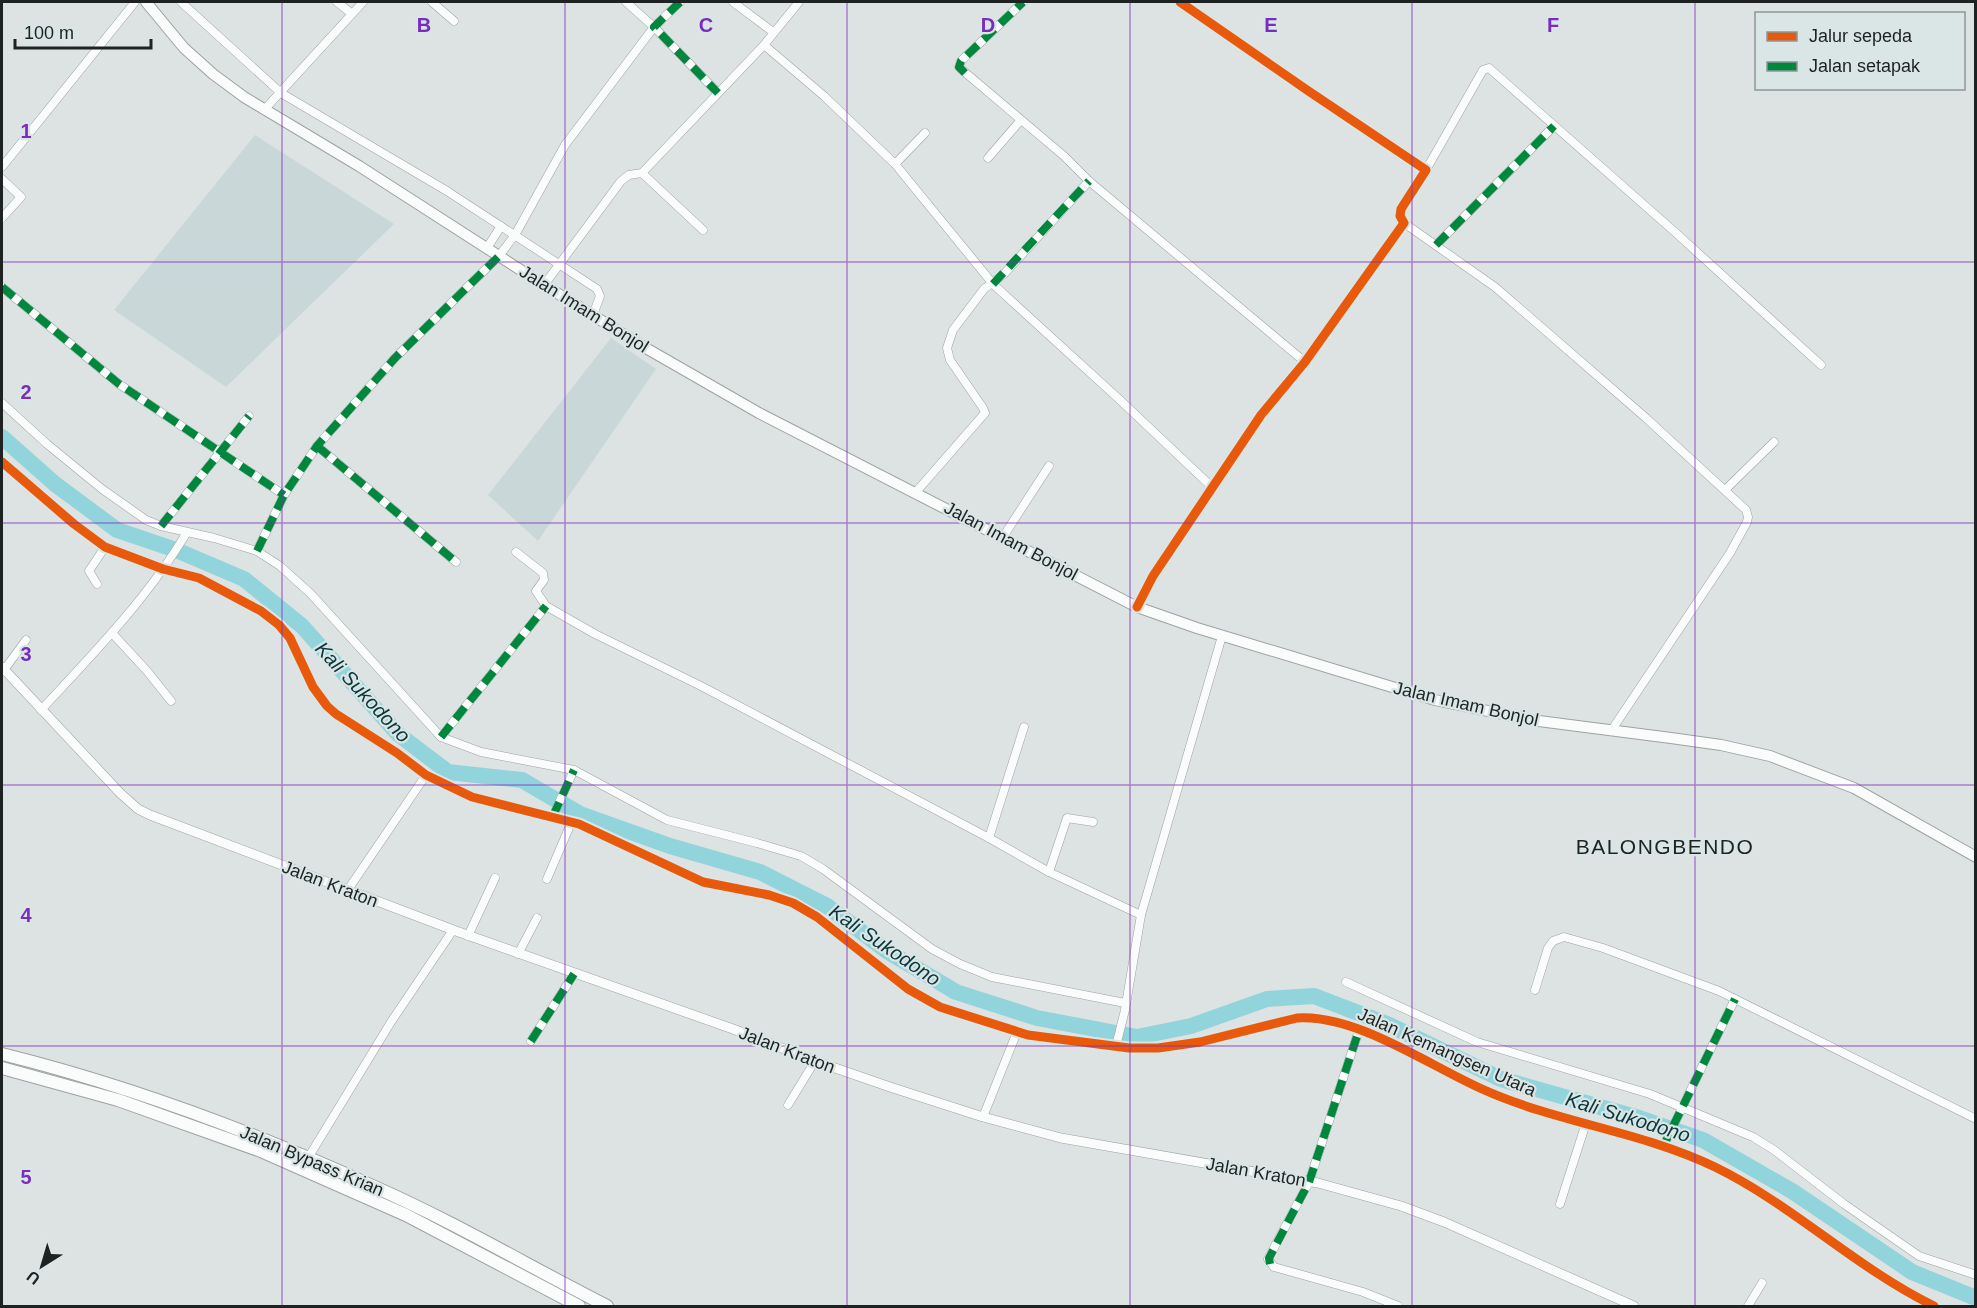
<svg xmlns="http://www.w3.org/2000/svg" width="1977" height="1308" viewBox="0 0 1977 1308" font-family="Helvetica,sans-serif">
<style>
.built{fill:#cad7d8}
.lines{fill:none;stroke-linecap:round;stroke-linejoin:round}
.river{stroke:#92d4db;stroke-width:16}
.minor-casing{stroke:#9da2a2;stroke-width:9}
.tertiary-casing{stroke:#9da2a2;stroke-width:10}
.secondary-casing{stroke:#9da2a2;stroke-width:12}
.trunk-casing{stroke:#9da2a2;stroke-width:14}
.minor{stroke:#fafbfb;stroke-width:8}
.tertiary{stroke:#fafbfb;stroke-width:9}
.secondary{stroke:#fafbfb;stroke-width:10}
.trunk{stroke:#fafbfb;stroke-width:12}
.quiet{stroke:#00873e;stroke-width:8;stroke-dasharray:15 8;stroke-linecap:butt}
.cycleway-casing{stroke:#dae5e6;stroke-width:13}
.cycleway{stroke:#e8590c;stroke-width:9}
.grid{fill:none;stroke:#7b2cbf;stroke-width:1.5;stroke-opacity:0.55}
.labels{text-anchor:middle;dominant-baseline:central;stroke-width:4.5;stroke-linejoin:round;paint-order:stroke}
.street-label{font-size:18px;fill:#1e2222;stroke:#dae5e6}
.water-label{font-size:20px;font-style:italic;fill:#0a373b;stroke:#dae5e6}
.quarter-label{font-size:21px;letter-spacing:1.5px;fill:#1e2222;stroke:#dae5e6}
.grid-label{font-size:20px;text-anchor:middle;font-weight:bold;fill:#7b2cbf;stroke:#dae5e6;stroke-width:4.5;stroke-linejoin:round;paint-order:stroke}
</style>
<rect width="100%" height="100%" fill="#dde3e3"/>
<!-- built -->
<g class="built">
<path d="M255 135 394 224 226 387 114 310Z"/>
<path d="M611 338 656 369 538 541 488 495Z"/>
</g>
<g class="lines">
<!-- river -->
<path class="river" d="M2 437 55 484 117 530 176 550 244 579 302 626 398 734 448 772 522 780 580 814 670 846 760 872 827 906 887 951 956 992 1037 1018 1137 1037 1191 1026 1267 999 1314 996 1387 1024 1501 1079 1639 1118 1703 1140 1792 1191 1912 1272 1976 1298"/>
<defs>
<g id="minor">
<path d="M181 2 281 93 447 191 597 289 600 296 593 315"/>
<path d="M337 2 351 13"/>
<path d="M432 2 454 21"/>
<path d="M626 2 654 27 718 93"/>
<path d="M733 2 773 32"/>
<path d="M1023 2 961 61 959 67 961 69 1064 156 1089 181 1305 362"/>
<path d="M764 45 824 96 895 164 993 284 1006 296 1120 400 1213 488"/>
<path d="M264 110 363 2"/>
<path d="M988 158 1020 121"/>
<path d="M895 164 925 133"/>
<path d="M2 167 135 2"/>
<path d="M1426 170 1483 70 1489 68 1676 233 1821 365"/>
<path d="M642 173 703 230"/>
<path d="M2 179 21 197 2 218"/>
<path d="M1404 223 1495 287 1646 418 1746 510 1748 517 1747 522 1730 553 1611 731"/>
<path d="M1436 245 1554 126"/>
<path d="M487 248 501 226"/>
<path d="M544 285 621 181 629 175 642 173 764 45 799 2"/>
<path d="M2 287 119 384 284 495"/>
<path d="M2 403 47 444 102 489 146 520 161 526 214 538 257 551 280 566 311 594 441 737 481 752 574 770 667 820 757 843 801 856 823 869 932 949 960 964 992 977 1125 1003"/>
<path d="M317 446 456 562"/>
<path d="M2 462 74 524 105 547 163 569 199 578 261 611 279 625 290 638 313 687 327 706 336 714 397 753 426 775 472 797 579 824 703 882 769 895 793 903 817 917 908 989 940 1007 1028 1035 1129 1048H1158L1200 1042 1297 1018C1356 1014 1428 1065 1482 1089 1557 1123 1641 1131 1715 1167 1793 1205 1856 1268 1934 1306"/>
<path d="M1725 490 1774 442"/>
<path d="M916 492 985 413 983 408 950 360 947 348 953 330 984 289 1004 274 1089 181"/>
<path d="M161 526 249 416"/>
<path d="M1003 537 1049 466"/>
<path d="M257 551 284 495 317 446 395 358 499 256 515 235 565 145 654 27 680 2"/>
<path d="M516 552 543 573 544 580 536 591 546 606 595 634 701 686 989 838 1049 872 1141 915"/>
<path d="M97 584 89 571 105 547"/>
<path d="M1137 607 1153 576 1261 415 1305 362 1404 223 1400 216 1401 209 1426 170 1307 90 1180 2"/>
<path d="M112 633 147 671 171 701"/>
<path d="M4 670 26 640"/>
<path d="M41 710C93 654 148 598 187 532"/>
<path d="M441 737 546 606"/>
<path d="M553 816 574 770"/>
<path d="M989 838 1024 727"/>
<path d="M1049 872 1067 818 1093 822"/>
<path d="M547 879 572 821"/>
<path d="M347 891 426 775"/>
<path d="M468 936 495 878"/>
<path d="M518 954 537 918"/>
<path d="M1346 982 1477 1042 1650 1094 1753 1137 1774 1150 1844 1204 1919 1256 1976 1275"/>
<path d="M1535 990 1548 948 1553 941 1564 937 1603 948 1719 991 1976 1119"/>
<path d="M1359 1030 1309 1182 1268 1259 1274 1267 1363 1292 1398 1306"/>
<path d="M531 1041 574 974"/>
<path d="M1116 1046 1125 1010 1141 915 1222 636"/>
<path d="M788 1105 815 1061"/>
<path d="M983 1117 1017 1032"/>
<path d="M1663 1147 1735 999"/>
<path d="M308 1158 391 1022 453 930"/>
<path d="M1560 1204 1586 1123"/>
<path d="M1748 1306 1762 1283"/>
</g>
<path id="tertiary" d="M2 667 120 793 138 809 150 815 456 931 733 1029 815 1061 890 1087 983 1117 1061 1138 1318 1183 1401 1206 1444 1222 1634 1306"/>
<path id="secondary" d="M146 2 184 48 213 74 244 97 359 166 544 285 644 347 759 413 1137 607 1197 628 1435 700 1531 720 1671 738 1721 745 1770 756 1854 788 1976 857"/>
<g id="trunk">
<path d="M2 1054C131 1086 256 1133 377 1188 456 1223 530 1267 607 1306"/>
<path d="M2 1068 118 1100 261 1151 406 1215 579 1306"/>
</g>
</defs>
<!-- minor casing -->
<use href="#minor" class="minor-casing"/>
<!-- tertiary casing -->
<use href="#tertiary" class="tertiary-casing"/>
<!-- secondary casing -->
<use href="#secondary" class="secondary-casing"/>
<!-- trunk casing -->
<use href="#trunk" class="trunk-casing"/>
<!-- minor -->
<use href="#minor" class="minor"/>
<!-- tertiary -->
<use href="#tertiary" class="tertiary"/>
<!-- secondary -->
<use href="#secondary" class="secondary"/>
<!-- trunk -->
<use href="#trunk" class="trunk"/>
<!-- quiet -->
<g class="quiet">
<path d="M680 2 654 27 718 93"/>
<path d="M965 73 959 67 961 61 1023 2"/>
<path d="M1436 245 1554 126"/>
<path d="M993 284 1089 181"/>
<path d="M2 287 119 384 284 495"/>
<path d="M317 446 456 562"/>
<path d="M161 526 249 416"/>
<path d="M257 551 284 495 317 446 395 358 499 256"/>
<path d="M441 737 546 606"/>
<path d="M553 816 574 770"/>
<path d="M531 1041 574 974"/>
<path d="M1663 1147 1735 999"/>
<path d="M1270 1264 1269 1258 1309 1182 1359 1030"/>
</g>
<defs>
<g id="cycleway">
<path d="M2 462 74 524 105 547 163 569 199 578 261 611 279 625 290 638 313 687 327 706 336 714 397 753 426 775 472 797 579 824 703 882 769 895 793 903 817 917 908 989 940 1007 1028 1035 1129 1048H1158L1200 1042 1297 1018C1356 1014 1428 1065 1482 1089 1557 1123 1641 1131 1715 1167 1793 1205 1856 1268 1934 1306"/>
<path d="M1137 607 1153 576 1261 415 1305 362 1404 223 1400 216 1401 209 1426 170 1307 90 1180 2"/>
</g>
</defs>
<!-- cycleway casing -->
<use href="#cycleway" class="cycleway-casing"/>
<!-- cycleway -->
<use href="#cycleway" class="cycleway"/>
</g>
<!-- grid -->
<path class="grid" d="M282 2V1306M565 2V1306M847 2V1306M1130 2V1306M1412 2V1306M1695 2V1306M2 262H1976M2 523H1976M2 785H1976M2 1046H1976"/>
<g class="labels">
<!-- street labels -->
<g class="street-label">
<text transform="translate(584 309) rotate(32)">Jalan Imam Bonjol</text>
<text transform="translate(1011 541) rotate(28)">Jalan Imam Bonjol</text>
<text transform="translate(1466 704) rotate(13)">Jalan Imam Bonjol</text>
<text transform="translate(330 884) rotate(21)">Jalan Kraton</text>
<text transform="translate(787 1050) rotate(21)">Jalan Kraton</text>
<text transform="translate(1447 1052) rotate(24)">Jalan Kemangsen Utara</text>
<text transform="translate(312 1161) rotate(23)">Jalan Bypass Krian</text>
<text transform="translate(1256 1172) rotate(10)">Jalan Kraton</text>
</g>
<!-- water labels -->
<g class="water-label">
<text transform="translate(363 692) rotate(47)">Kali Sukodono</text>
<text transform="translate(885 945) rotate(34)">Kali Sukodono</text>
<text transform="translate(1628 1117) rotate(17)">Kali Sukodono</text>
</g>
<!-- quarter labels -->
<g class="quarter-label">
<text x="1665" y="846">BALONGBENDO</text>
</g>
</g>
<g class="grid-label">
<text x="424" y="32">B</text>
<text x="706" y="32">C</text>
<text x="988" y="32">D</text>
<text x="1271" y="32">E</text>
<text x="1553" y="32">F</text>
<text x="26" y="138">1</text>
<text x="26" y="399">2</text>
<text x="26" y="661">3</text>
<text x="26" y="922">4</text>
<text x="26" y="1184">5</text>
</g>
<!-- border -->
<rect width="1977" height="1308" fill="none" stroke="#1e2222" stroke-width="6"/>
<!-- legend -->
<rect x="1755" y="12" width="210" height="78" fill="#dae5e6" stroke="#8f9798" stroke-width="1.5"/>
<rect x="1767" y="32" width="30" height="9" fill="#e8590c" stroke="#8f9798" stroke-width="1.5"/>
<text x="1809" y="42" font-size="18" fill="#1e2222">Jalur sepeda</text>
<rect x="1767" y="62" width="30" height="9" fill="#00873e" stroke="#8f9798" stroke-width="1.5"/>
<text x="1809" y="72" font-size="18" fill="#1e2222">Jalan setapak</text>
<!-- north arrow -->
<g transform="translate(42 1266) rotate(217)" stroke="#dae5e6" stroke-width="4.5" paint-order="stroke">
<path d="M0-4.5L10 22L0 15L-10 22Z" fill="#1e2222"/>
<text y="-9" font-size="16" font-weight="bold" text-anchor="middle" fill="#1e2222">U</text>
</g>
<!-- scale -->
<path d="M15 39v9h136v-9" fill="none" stroke="#1e2222" stroke-width="3"/>
<text x="24" y="39" font-size="18" fill="#1e2222" stroke="#dae5e6" stroke-width="4.5" paint-order="stroke">100 m</text>
</svg>
